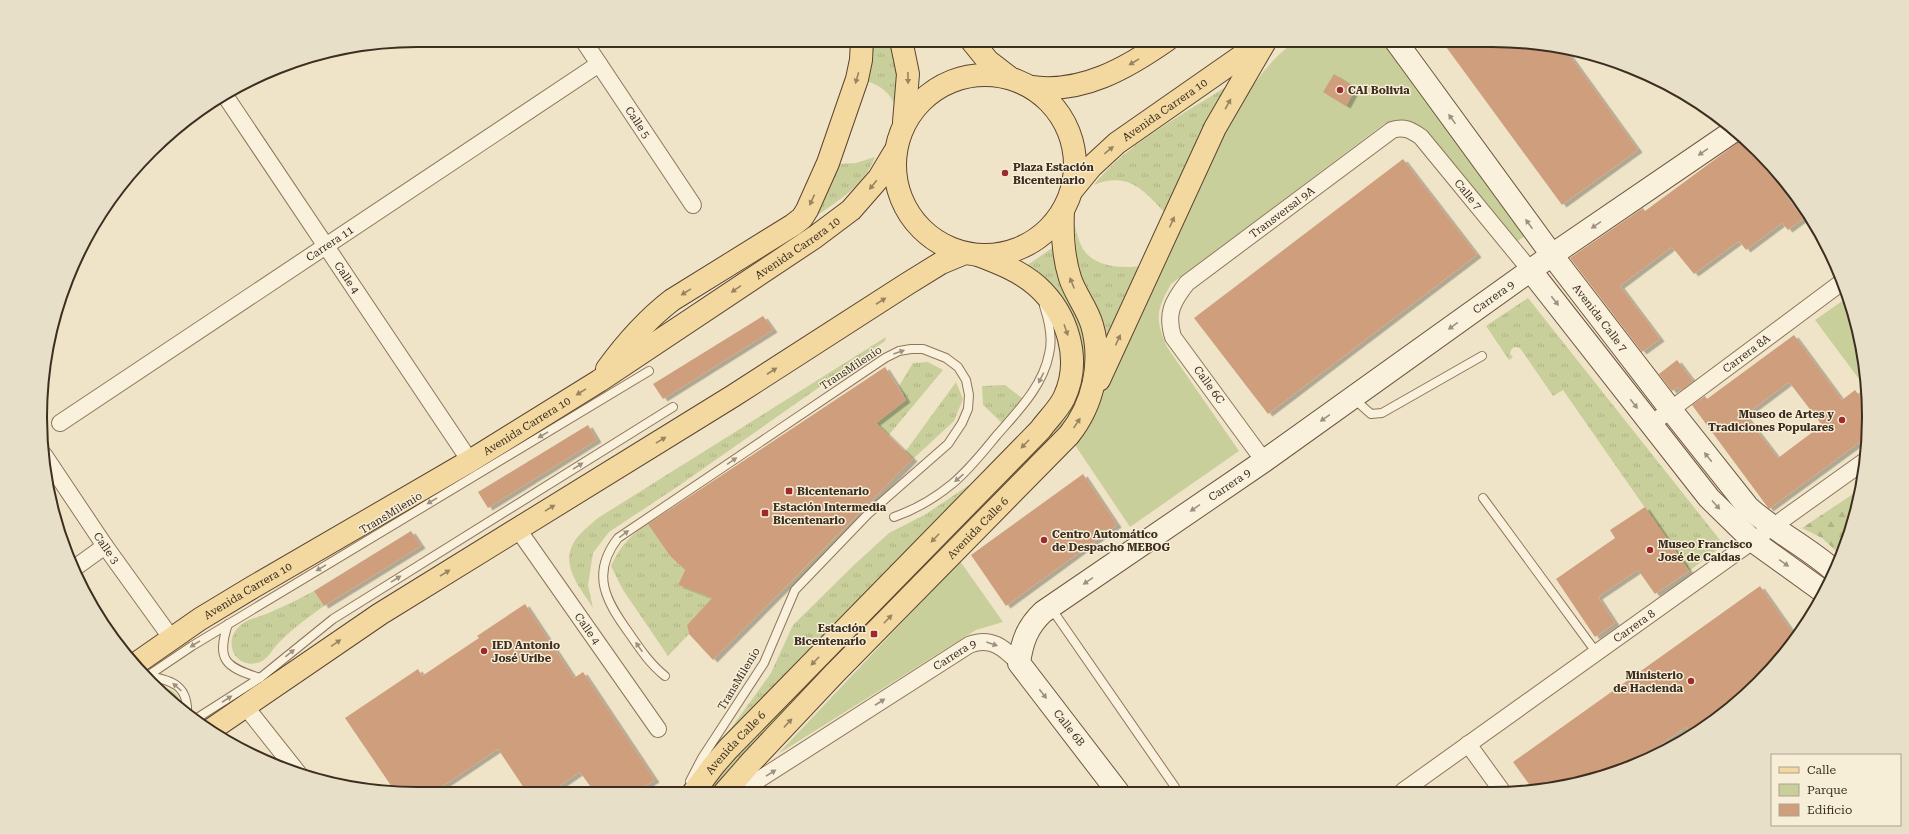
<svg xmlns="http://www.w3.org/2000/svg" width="1909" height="834" viewBox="0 0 1909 834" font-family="'Roboto Serif',serif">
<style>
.grass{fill:url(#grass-tufts)}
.forest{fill:url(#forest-firs)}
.park{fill:#c9cf9b}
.building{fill:#cf9f7d;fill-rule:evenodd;filter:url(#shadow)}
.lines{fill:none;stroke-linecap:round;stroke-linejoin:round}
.lane-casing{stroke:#8d765c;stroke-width:10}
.street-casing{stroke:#8d765c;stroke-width:18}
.secondary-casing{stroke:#6f573f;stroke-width:24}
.primary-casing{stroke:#5b4430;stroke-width:24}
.lane{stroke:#faf1dc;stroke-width:8}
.street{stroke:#faf1dc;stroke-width:16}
.secondary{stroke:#faf1dc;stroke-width:22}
.primary{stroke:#f3d9a0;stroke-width:22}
.oneway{fill:#988460}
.oneway2{fill:#9c907e}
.poi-dot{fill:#9e2a2b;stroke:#f7eed8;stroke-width:1.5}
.labels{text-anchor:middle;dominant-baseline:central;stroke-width:3;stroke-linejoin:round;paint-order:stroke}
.poi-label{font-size:11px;font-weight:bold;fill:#3d2e20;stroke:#f7eed8;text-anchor:start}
.street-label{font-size:11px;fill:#3d2e20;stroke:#f7eed8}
.rim{fill:none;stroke:#3d2e20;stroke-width:2}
</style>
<defs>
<pattern id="grass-tufts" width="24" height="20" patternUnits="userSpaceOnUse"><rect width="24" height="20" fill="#c9cf9b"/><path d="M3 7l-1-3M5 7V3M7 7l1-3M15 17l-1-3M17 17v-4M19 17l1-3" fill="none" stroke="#aeb285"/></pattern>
<pattern id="forest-firs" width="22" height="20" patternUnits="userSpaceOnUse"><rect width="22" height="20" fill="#c9cf9b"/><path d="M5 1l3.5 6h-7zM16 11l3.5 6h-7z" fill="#aeb285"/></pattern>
<filter id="shadow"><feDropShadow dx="4.5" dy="2.5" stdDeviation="0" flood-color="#0004"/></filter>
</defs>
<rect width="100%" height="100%" fill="#f0e4c8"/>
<!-- grass -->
<g class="grass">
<path d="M872 40H890C900 60 897 85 895 107 891 93 881 86 867 81Z"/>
<path d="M1227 86 1167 215C1144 191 1129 171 1094 185 1122 147 1187 112 1227 86Z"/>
<path d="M875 157C864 185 840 200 816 216L837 164 856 163Z"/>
<path d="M1075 226C1078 236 1080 248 1088 255 1102 268 1125 268 1142 266L1106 344 1077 267Z"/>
<path d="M1055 246 1087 340 1083 392 1070 417 1052 442 728 774 712 793H702L1081 369 1026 266Z"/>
<path d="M1528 298 1720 540 1718 549 1689 571 1563 390 1553 396 1520 348 1514 347 1511 350 1510 354 1513 357 1509 360 1486 326Z"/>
<path d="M886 337 885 341 677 487 609 532 593 553 588 585 593 608C580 587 558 564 576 539 582 531 591 524 598 518Z"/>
<path d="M928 362 943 370 888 436 876 423 906 400 899 386 913 363Z"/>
<path d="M956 382 963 399 954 421 913 459 905 452Z"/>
<path d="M1005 385 1026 401 1005 426 983 405 982 386Z"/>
<path d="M978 479 721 742 771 673 793 625 854 565 889 533 926 514Z"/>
<path d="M648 523 670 556 685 570 678 585 712 598 687 625 689 634 668 656 623 590 611 566C621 545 629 537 648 523Z"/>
<path d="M314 591 324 606C306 619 289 631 275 647 271 652 266 660 260 662 236 671 220 641 242 624 250 618 264 616 273 611 287 605 301 598 314 591Z"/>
<path d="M157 687C167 688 173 689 179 698V708Z"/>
</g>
<!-- forest -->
<path class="forest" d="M1853 494 1858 501 1849 538 1840 555 1822 538 1802 528Z"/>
<!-- park -->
<g class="park">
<path d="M1297 40H1384L1525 236 1516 242 1414 126C1403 120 1396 120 1384 124L1171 284C1156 311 1155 319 1167 347L1239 451 1130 527 1075 445 1099 403 1233 116C1252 87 1268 60 1297 40Z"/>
<path d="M1848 297 1856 320 1868 391 1815 320Z"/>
<path d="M960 561 1003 622 976 630 778 754Z"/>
</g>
<!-- building -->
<g class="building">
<path d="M1441 40H1492L1567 52 1638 150 1562 205Z"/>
<path d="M1334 74 1356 88 1346 106 1323 92Z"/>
<path d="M1744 138 1791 188 1792 189 1785 194 1803 219 1788 230 1782 223 1746 250 1739 241 1694 274 1672 247 1620 286 1660 339 1642 352 1570 258 1643 208 1645 211Z"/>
<path d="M1403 159 1477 255 1268 414 1194 318Z"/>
<path d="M763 316 773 330 663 399 653 384Z"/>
<path d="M1794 335 1842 400 1855 390 1868 407 1867 437 1769 509 1692 405 1705 396 1707 399ZM1789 382 1822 425 1778 458 1745 415Z"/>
<path d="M1677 360 1693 381 1681 390 1678 387 1672 391 1659 374Z"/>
<path d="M885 367 906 400 876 423 913 459 713 660 689 634 687 625 712 598 678 585 685 570 670 556 648 524Z"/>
<path d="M588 425 597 440 488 508 478 492Z"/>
<path d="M1083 474 1117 525 1006 606 971 555Z"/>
<path d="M1645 507 1689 571 1655 594 1638 570 1598 597 1615 623 1595 637 1556 579 1615 538 1610 530Z"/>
<path d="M411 531 421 546 324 606 314 591Z"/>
<path d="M1760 586 1796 637 1791 646 1722 716 1690 734 1686 727 1650 752 1653 756 1636 765 1541 791H1534L1513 762Z"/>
<path d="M525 604 574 678 583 672 655 780 634 793H595L580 772 548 794H528L498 749 431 794H417L394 790 345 718 418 669 422 676 479 638 477 636Z"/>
</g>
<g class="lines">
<defs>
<g id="lane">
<path d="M1353 398 1371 414 1382 413 1482 356"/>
<path d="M1483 498 1596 652"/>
<path d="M894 517C914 510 935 498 952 484 969 470 983 452 997 435 1018 411 1043 386 1049 354 1053 339 1049 321 1044 306"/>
<path d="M1051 608 1175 787"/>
<path d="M228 624C216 660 225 667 260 678"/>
<path d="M147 676C173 680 189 686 187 716"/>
<path d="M665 676C650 664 640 649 629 633 606 601 590 574 618 538L885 358 899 351 911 349H923L946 358 958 367 966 380 969 395 968 409 962 423 948 444 868 514 795 590 764 663 702 758 690 781"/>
<path d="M146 677 192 646 649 371"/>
<path d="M194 720 260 678 333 619 673 407"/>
</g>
<g id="street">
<path id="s1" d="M583 40 693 205"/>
<path id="s2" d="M224 94 470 461"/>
<path id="s3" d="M60 423 599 64"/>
<path id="s4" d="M1650 425 1842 282"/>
<path id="s5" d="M44 455 105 546 172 639"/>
<path id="s6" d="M1264 461 1173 337C1166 314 1172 302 1187 283L1392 130C1404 126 1411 130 1421 137L1531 271"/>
<path id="s7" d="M517 528 658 729"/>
<path d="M76 567 105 546"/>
<path d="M245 706 299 774"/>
<path d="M1468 744 1502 791"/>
<path id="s8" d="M1403 791 1866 460"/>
<path id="s9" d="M738 793 969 645C991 636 1004 648 1019 663"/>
</g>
<g id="secondary">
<path d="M1395 40 1552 255"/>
<path id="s10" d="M1558 263 1671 410 1748 507C1774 531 1806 546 1832 569"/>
<path d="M1531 271 1709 498 1753 541 1821 590"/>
<path id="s11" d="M1118 792 1019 663C1022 642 1027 627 1043 612L1264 461 1552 255 1735 130"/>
</g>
<g id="primary">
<path d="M901 40 908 74 904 122"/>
<path d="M971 40 988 61 1010 78"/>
<circle cx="985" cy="165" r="90"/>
<path d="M1031 87C1082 94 1127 68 1167 40"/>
<path id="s12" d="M1073 189 1091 167 1117 143 1259 44"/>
<path d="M607 369C626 343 646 320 672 300L793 225 802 218 807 210 828 163 857 79 861 60 862 40"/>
<path d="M1099 380 1215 128 1266 40"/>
<path id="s13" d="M134 665 200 619 253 587 470 461 599 381 815 237 851 210 879 178 894 153"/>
<path d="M212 729 380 614 733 396 907 284 941 263 965 253"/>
<path id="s14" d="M693 793 714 765 728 749 1040 430C1048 419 1058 410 1064 398 1082 360 1068 314 1037 286 1020 271 999 263 978 255"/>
<path id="s15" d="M724 793 752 761 834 674 1069 435C1093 405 1103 363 1092 325 1087 308 1075 294 1070 278 1063 256 1062 233 1063 211"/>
</g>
</defs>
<!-- lane casing -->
<use href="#lane" class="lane-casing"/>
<!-- street casing -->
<use href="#street" class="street-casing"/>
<!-- secondary casing -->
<use href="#secondary" class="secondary-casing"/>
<!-- primary casing -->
<use href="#primary" class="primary-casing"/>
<!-- lane -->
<use href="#lane" class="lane"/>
<!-- street -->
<use href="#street" class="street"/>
<!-- secondary -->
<use href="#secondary" class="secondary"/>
<!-- primary -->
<use href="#primary" class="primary"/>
</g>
<!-- one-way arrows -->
<defs><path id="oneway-solid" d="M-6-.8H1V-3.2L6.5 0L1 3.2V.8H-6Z"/></defs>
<g class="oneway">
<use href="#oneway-solid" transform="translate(1134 62) rotate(149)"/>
<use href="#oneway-solid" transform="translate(857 78) rotate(106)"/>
<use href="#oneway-solid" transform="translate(908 78) rotate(89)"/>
<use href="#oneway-solid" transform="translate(1228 104) rotate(-61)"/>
<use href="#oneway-solid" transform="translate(1109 150) rotate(-39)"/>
<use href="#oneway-solid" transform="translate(873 185) rotate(129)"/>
<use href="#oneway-solid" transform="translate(812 200) rotate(115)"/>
<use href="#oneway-solid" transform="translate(1172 222) rotate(-66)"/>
<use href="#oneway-solid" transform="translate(1072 283) rotate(-112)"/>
<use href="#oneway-solid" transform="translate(736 289) rotate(146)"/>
<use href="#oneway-solid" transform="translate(686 292) rotate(148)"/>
<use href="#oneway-solid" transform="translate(881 301) rotate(-33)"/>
<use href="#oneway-solid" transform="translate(1066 330) rotate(71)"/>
<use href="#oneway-solid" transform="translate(1118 340) rotate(-65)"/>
<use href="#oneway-solid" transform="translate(772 371) rotate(-33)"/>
<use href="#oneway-solid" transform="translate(581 392) rotate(148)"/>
<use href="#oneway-solid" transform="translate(1077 423) rotate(-56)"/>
<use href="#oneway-solid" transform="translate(661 440) rotate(-31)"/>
<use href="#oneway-solid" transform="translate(1025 444) rotate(134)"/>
<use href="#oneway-solid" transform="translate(550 508) rotate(-31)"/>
<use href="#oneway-solid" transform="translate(935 538) rotate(134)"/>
<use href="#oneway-solid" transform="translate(445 573) rotate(-32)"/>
<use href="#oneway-solid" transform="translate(888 619) rotate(-46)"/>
<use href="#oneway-solid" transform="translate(336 643) rotate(-35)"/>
<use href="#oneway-solid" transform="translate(815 661) rotate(134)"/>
<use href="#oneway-solid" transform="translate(788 723) rotate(-47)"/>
</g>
<g class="oneway2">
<use href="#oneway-solid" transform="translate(1452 119) rotate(-126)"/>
<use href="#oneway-solid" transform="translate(1703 152) rotate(146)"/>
<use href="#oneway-solid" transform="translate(1529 224) rotate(-126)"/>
<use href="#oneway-solid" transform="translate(1596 225) rotate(145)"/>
<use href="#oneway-solid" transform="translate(1555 301) rotate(52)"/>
<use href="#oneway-solid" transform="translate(1453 326) rotate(144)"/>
<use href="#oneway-solid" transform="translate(899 352) rotate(-19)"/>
<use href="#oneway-solid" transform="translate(1041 378) rotate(116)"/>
<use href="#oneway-solid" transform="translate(1634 404) rotate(52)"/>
<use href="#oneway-solid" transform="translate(1325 418) rotate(145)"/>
<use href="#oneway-solid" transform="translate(543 435) rotate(149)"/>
<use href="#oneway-solid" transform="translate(1708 457) rotate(-129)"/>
<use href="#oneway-solid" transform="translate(732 461) rotate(-34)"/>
<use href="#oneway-solid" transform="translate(578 466) rotate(-32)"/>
<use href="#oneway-solid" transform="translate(959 478) rotate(139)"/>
<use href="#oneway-solid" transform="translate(432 501) rotate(149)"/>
<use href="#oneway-solid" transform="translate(1716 505) rotate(48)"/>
<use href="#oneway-solid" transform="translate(1195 508) rotate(146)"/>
<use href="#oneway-solid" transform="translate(624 534) rotate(-37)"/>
<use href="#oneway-solid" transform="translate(1784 563) rotate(35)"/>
<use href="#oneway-solid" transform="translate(321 568) rotate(149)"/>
<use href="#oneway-solid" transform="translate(396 579) rotate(-32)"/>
<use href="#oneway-solid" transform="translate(1088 581) rotate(146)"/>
<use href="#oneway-solid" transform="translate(195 644) rotate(148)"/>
<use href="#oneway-solid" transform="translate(992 644) rotate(19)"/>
<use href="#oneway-solid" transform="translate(639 647) rotate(-125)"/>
<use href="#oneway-solid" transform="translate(290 653) rotate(-39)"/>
<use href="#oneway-solid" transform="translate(177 687) rotate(-138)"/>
<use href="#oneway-solid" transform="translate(1043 694) rotate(52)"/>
<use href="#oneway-solid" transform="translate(227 699) rotate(-33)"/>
<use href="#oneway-solid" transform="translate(880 702) rotate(-33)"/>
<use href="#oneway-solid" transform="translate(771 773) rotate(-32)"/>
</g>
<!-- markers -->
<g class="poi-dot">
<circle cx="1340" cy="90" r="4"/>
<circle cx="1005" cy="173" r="4"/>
<circle cx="1842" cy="420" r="4"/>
<rect x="785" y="487" width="8" height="8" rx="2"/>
<rect x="761" y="509" width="8" height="8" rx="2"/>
<circle cx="1044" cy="540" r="4"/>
<circle cx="1650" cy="550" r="4"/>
<rect x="870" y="630" width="8" height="8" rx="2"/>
<circle cx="484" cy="651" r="4"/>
<circle cx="1691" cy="681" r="4"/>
</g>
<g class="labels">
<!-- poi labels -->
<g class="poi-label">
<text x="1348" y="90">CAI Bolivia</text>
<text x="1013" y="167">Plaza Estación<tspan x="1013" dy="13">Bicentenario</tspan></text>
<text x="1834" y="414" text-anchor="end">Museo de Artes y<tspan x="1834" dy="13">Tradiciones Populares</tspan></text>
<text x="797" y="491">Bicentenario</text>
<text x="773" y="507">Estación Intermedia<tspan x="773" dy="13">Bicentenario</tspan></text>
<text x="1052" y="534">Centro Automático<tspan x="1052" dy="13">de Despacho MEBOG</tspan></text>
<text x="1658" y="544">Museo Francisco<tspan x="1658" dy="13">José de Caldas</tspan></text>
<text x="866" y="628" text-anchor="end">Estación<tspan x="866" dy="13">Bicentenario</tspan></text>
<text x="492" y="645">IED Antonio<tspan x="492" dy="13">José Uribe</tspan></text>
<text x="1683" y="675" text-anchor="end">Ministerio<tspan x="1683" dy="13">de Hacienda</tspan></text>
</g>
<!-- street labels -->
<g class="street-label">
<text stroke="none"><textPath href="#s12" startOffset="122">Avenida Carrera 10</textPath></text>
<text stroke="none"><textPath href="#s1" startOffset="99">Calle 5</textPath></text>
<text stroke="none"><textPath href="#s6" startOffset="574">Calle 7</textPath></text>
<text stroke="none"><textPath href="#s6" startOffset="331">Transversal 9A</textPath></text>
<text stroke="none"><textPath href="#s3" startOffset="324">Carrera 11</textPath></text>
<text stroke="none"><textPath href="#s13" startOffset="784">Avenida Carrera 10</textPath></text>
<text stroke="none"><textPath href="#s2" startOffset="221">Calle 4</textPath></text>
<text stroke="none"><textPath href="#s11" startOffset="770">Carrera 9</textPath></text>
<text stroke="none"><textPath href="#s10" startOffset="69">Avenida Calle 7</textPath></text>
<text stroke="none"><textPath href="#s4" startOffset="120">Carrera 8A</textPath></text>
<text transform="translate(851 368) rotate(-33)">TransMilenio</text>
<text transform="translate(1209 385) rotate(54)">Calle 6C</text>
<text stroke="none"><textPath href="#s13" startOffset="460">Avenida Carrera 10</textPath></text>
<text stroke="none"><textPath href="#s11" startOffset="446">Carrera 9</textPath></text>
<text transform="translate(391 513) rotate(-31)">TransMilenio</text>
<text stroke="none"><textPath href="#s15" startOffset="367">Avenida Calle 6</textPath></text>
<text stroke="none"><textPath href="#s5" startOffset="112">Calle 3</textPath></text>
<text stroke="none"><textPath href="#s13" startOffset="136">Avenida Carrera 10</textPath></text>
<text stroke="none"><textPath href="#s8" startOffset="284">Carrera 8</textPath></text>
<text stroke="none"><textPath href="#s7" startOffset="123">Calle 4</textPath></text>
<text stroke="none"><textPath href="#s9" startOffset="257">Carrera 9</textPath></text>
<text transform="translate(739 679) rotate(-59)">TransMilenio</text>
<text transform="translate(1069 728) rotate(52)">Calle 6B</text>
<text stroke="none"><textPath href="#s14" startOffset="66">Avenida Calle 6</textPath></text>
</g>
</g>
<!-- crop -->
<path d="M0 0H1909V834H0ZM417 47H1492A370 370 0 0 1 1862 417V417A370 370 0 0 1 1492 787H417A370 370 0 0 1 47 417V417A370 370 0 0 1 417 47Z" fill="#e8dfc9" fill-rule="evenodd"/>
<path class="rim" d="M417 47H1492A370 370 0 0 1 1862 417V417A370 370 0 0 1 1492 787H417A370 370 0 0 1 47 417V417A370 370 0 0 1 417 47Z"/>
<!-- legend -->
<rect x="1771" y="754" width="130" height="72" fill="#f7eed8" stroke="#ada18e"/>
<rect x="1779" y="767" width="20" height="6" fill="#f3d9a0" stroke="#ada18e"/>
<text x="1807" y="774" font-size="12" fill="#3d2e20">Calle</text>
<rect x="1779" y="784" width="20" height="12" fill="#c9cf9b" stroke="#ada18e"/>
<text x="1807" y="794" font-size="12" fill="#3d2e20">Parque</text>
<rect x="1779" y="804" width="20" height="12" fill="#cf9f7d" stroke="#ada18e"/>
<text x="1807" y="814" font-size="12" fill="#3d2e20">Edificio</text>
</svg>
